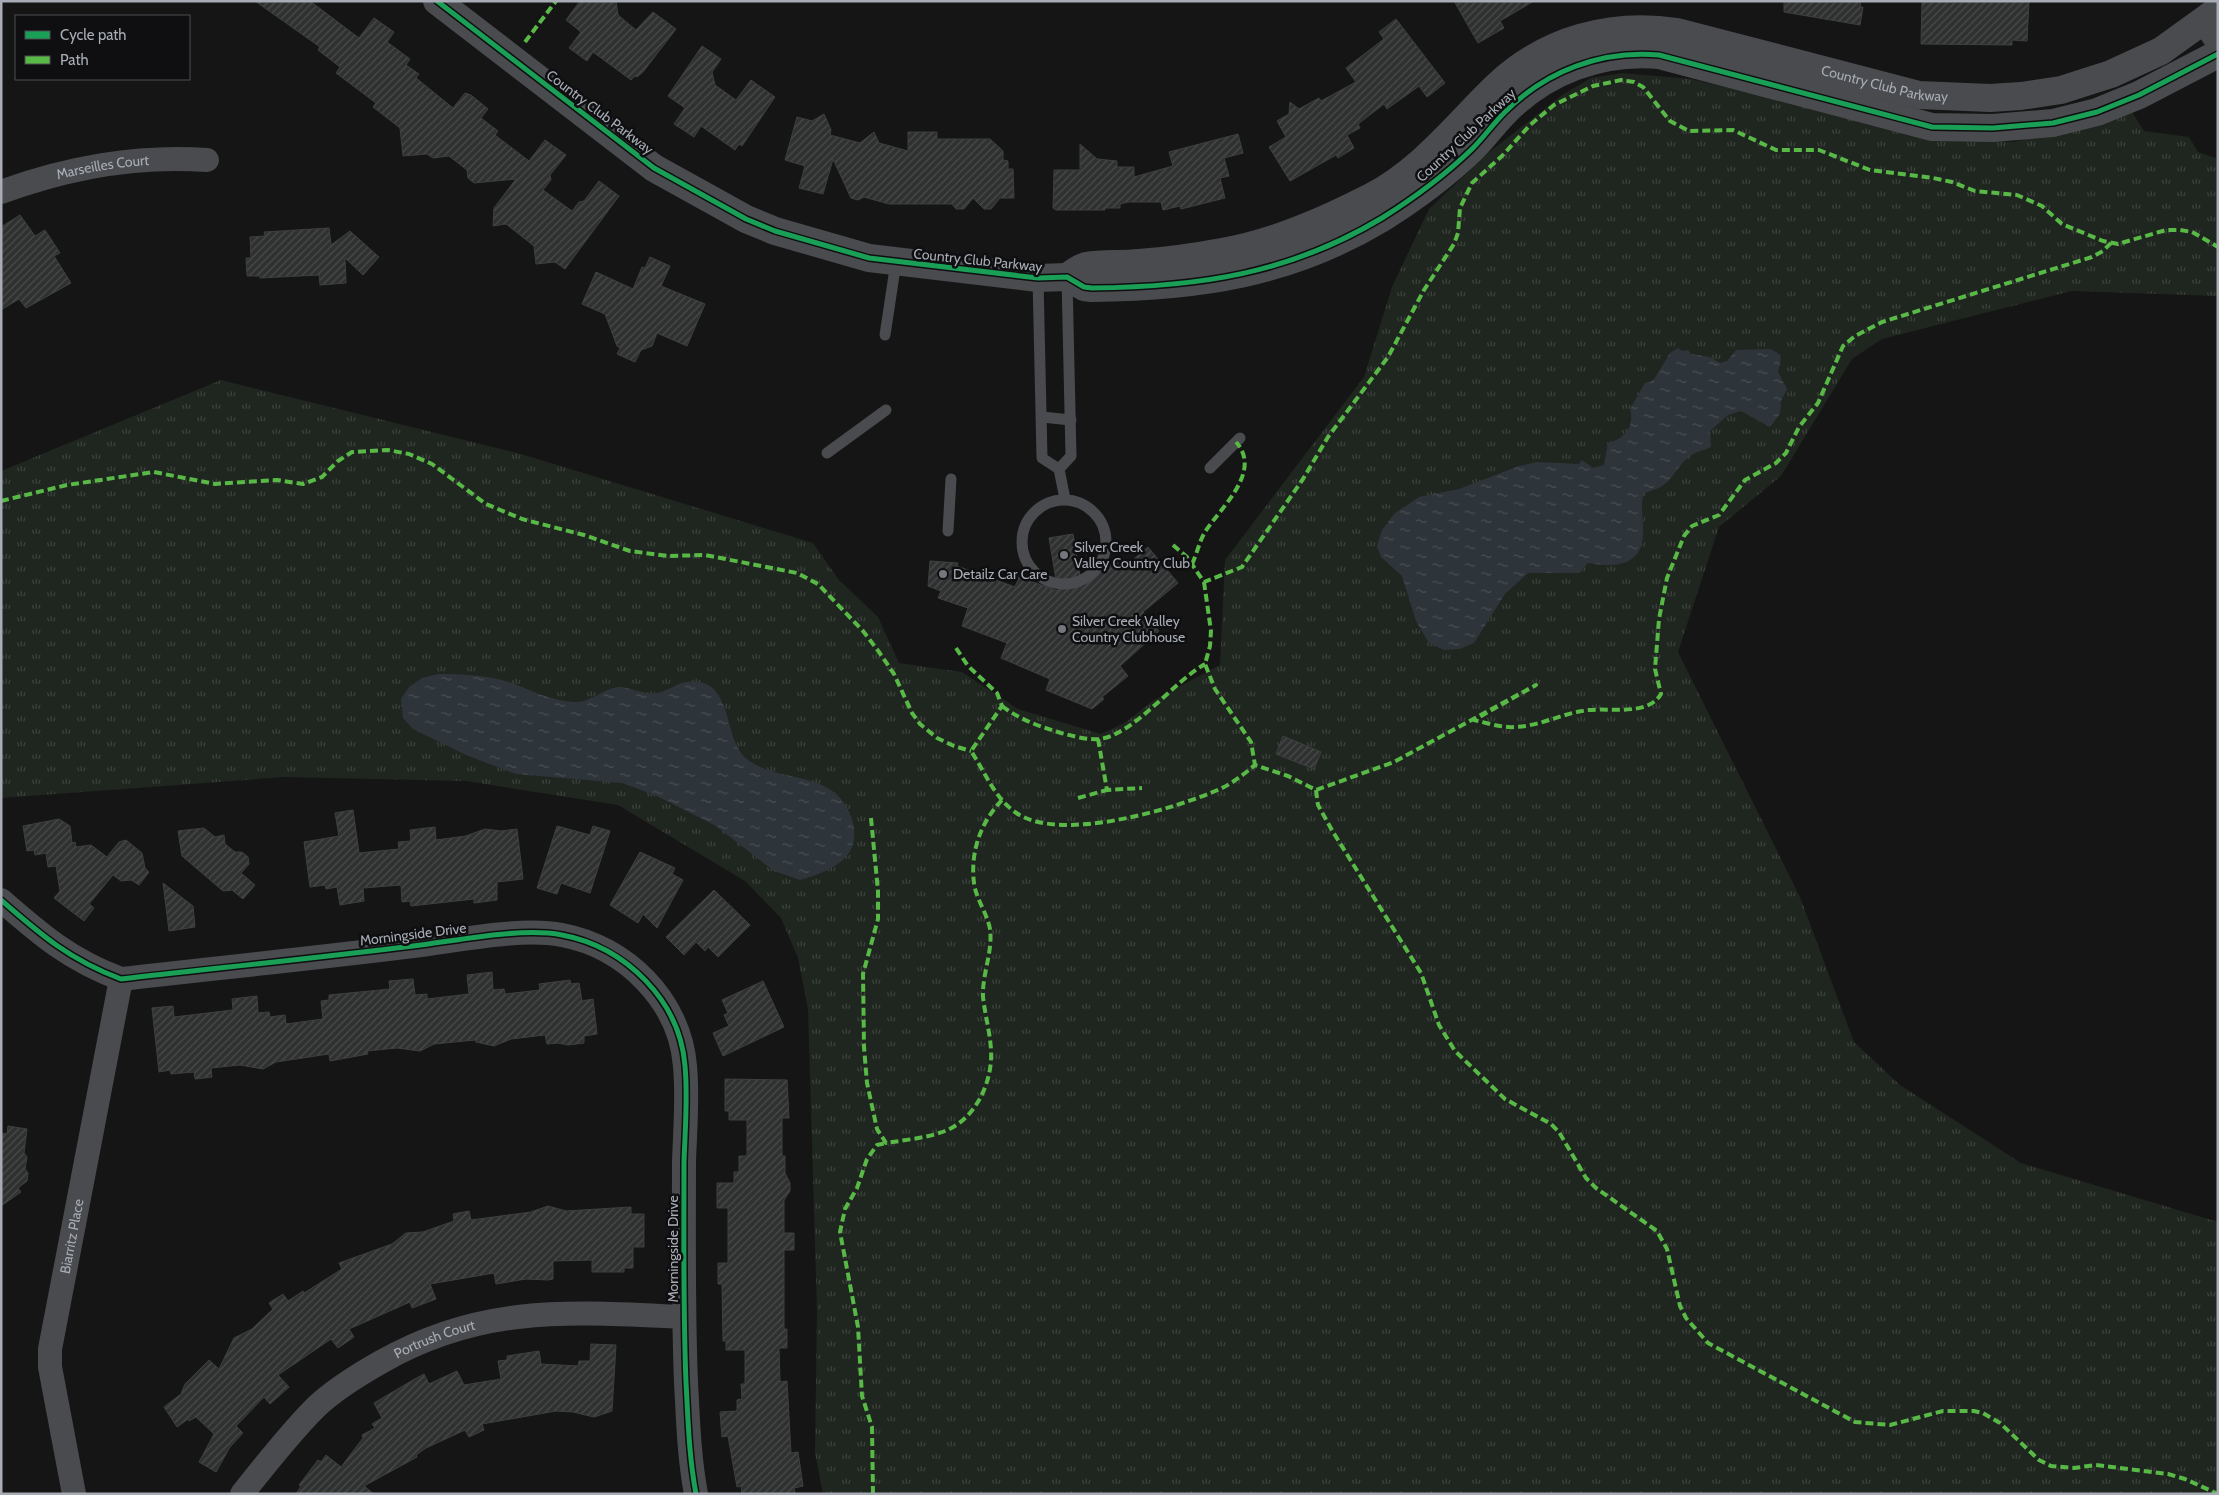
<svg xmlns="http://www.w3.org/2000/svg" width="2219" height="1495" viewBox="0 0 2219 1495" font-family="Cabin,sans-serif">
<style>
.grass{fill:url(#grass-tufts)}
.water{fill:url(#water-ripples)}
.building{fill:url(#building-hatch);stroke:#3e3f41}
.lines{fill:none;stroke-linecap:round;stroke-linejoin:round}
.service{stroke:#4a4b4e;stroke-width:11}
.minor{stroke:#4a4b4e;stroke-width:24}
.tertiary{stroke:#4a4b4e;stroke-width:28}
.quiet{stroke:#58b947;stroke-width:4;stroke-dasharray:8 4;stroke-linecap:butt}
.cycleway-casing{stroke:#0f0f11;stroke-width:8}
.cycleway{stroke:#1a9f57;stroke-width:5}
.poi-dot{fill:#74777d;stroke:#0f0f11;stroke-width:2}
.labels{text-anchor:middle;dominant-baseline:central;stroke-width:5;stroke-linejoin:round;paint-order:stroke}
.street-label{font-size:14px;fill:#a7acb5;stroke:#0f0f11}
.poi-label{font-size:14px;fill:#a7acb5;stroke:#0f0f11;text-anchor:start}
</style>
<defs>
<pattern id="grass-tufts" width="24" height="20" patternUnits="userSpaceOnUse" patternTransform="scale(1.25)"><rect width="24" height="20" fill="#1f251f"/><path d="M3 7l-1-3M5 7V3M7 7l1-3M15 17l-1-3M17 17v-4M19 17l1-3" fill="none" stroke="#3d423d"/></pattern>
<pattern id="water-ripples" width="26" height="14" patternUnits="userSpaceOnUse" patternTransform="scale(1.25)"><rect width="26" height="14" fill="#2d353a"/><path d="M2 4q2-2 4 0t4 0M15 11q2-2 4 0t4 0" fill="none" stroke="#495054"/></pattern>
<pattern id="building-hatch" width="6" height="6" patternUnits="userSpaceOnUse" patternTransform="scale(1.25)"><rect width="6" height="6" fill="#2f3030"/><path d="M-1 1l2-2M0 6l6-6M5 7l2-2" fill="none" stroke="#4a4b4c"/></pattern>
</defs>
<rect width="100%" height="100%" fill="#151515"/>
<!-- grass -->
<path class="grass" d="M1622 73 1691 79 1936 136 2013 142 2073 129 2132 112 2144 131 2189 137 2198 152 2218 159V296L2072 291 1882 339 1852 359 1781 476 1719 527 1678 652 1800 897 1854 1042 1900 1085 2021 1163 2218 1222V1494H823L815 1453 817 1311 808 1009 798 958 781 918 745 881 618 805 466 781 285 777 1 798V471L221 380 521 454 813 543 839 580 878 617 899 663 962 672 1018 709 1101 734 1126 722 1154 700 1220 665 1225 560 1364 377 1392 287 1429 209 1487 154 1562 95 1591 78Z"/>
<!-- water -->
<g class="water">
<path d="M1678 348 1682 351 1688 350 1691 354 1710 357 1720 363 1727 361 1736 350 1770 349 1778 353 1781 359 1778 372 1787 389 1781 401 1780 414 1770 427 1741 411 1728 415 1710 431 1711 447C1705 450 1694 452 1689 457 1669 474 1675 485 1644 493 1640 505 1643 516 1643 528 1645 566 1616 568 1588 563L1579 573H1528L1505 594 1474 643 1460 649 1444 650 1429 643 1416 621 1402 576 1381 557 1377 546 1382 530 1394 514 1419 497 1459 489 1519 466 1537 462 1579 464 1582 460 1593 468 1604 465 1608 443C1624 439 1635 427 1630 409L1645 383 1653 381 1670 353Z"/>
<path d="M438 674C461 674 487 675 509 682 530 690 551 701 574 702 588 703 600 692 613 688 628 684 642 696 657 693 673 690 680 678 700 682 733 689 724 741 747 759 777 783 830 770 848 810 853 820 855 827 854 839 851 864 821 874 800 880L774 871 716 826 657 796 622 783 516 774 466 755 413 729 403 718 401 699 409 687 422 678Z"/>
</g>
<!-- building -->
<g class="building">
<path d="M255 1H310L359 38 374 18 394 32 387 42 410 59 406 65 419 74 416 78 453 108 465 93 471 95 488 109 481 118 498 131 495 135 529 161 545 140 566 155 550 175 551 180 543 190 572 211 579 202 584 201 599 181 619 196 565 269 555 262 536 264 534 246 506 224 493 226 494 208 516 179 474 183 468 178 467 170 449 156 433 158 427 154 403 156 400 128 373 107 376 103 336 73 340 67 318 50 320 47Z"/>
<path d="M580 1H616L618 15 636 30 653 12 676 29 643 72 637 77 635 76 631 80 593 52 587 61 569 48 581 32 566 20Z"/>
<path d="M1454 1H1534L1500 21 1504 28 1478 43Z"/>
<path d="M1784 1H1861L1860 7H1863L1860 25 1784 12Z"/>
<path d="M1922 1H2029L2027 41 2012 40V45L1921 44Z"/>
<path d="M1396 19 1445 83 1427 97 1419 86 1387 109 1384 104 1358 124 1360 128 1347 135 1354 148 1338 158 1336 155 1290 181 1269 147 1286 137 1277 121 1289 114 1290 102 1299 109 1319 98 1321 101 1356 82 1346 68 1384 39 1379 32Z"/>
<path d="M702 46 721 59 712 72 715 85 736 100 751 80 775 97 742 146 739 144 735 150 701 126 694 137 674 124 685 108 668 96Z"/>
<path d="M824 114 831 130 830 135 860 143 874 132 879 143 908 151V132H937V139H990L1003 151V160L1008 161V169H1013L1014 198H1000L991 209H984L973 198 964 209H956L952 204H889L864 197 858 200 851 198 833 159 823 194 799 188 805 166 785 160 797 117 812 121Z"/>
<path d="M1238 134 1243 153 1224 158 1229 176 1220 178 1225 198 1181 209 1180 206 1163 210 1161 202H1128L1120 204V208H1105V210H1056L1053 208 1054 170H1080V144L1097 159 1117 161V167H1134V177L1173 166 1169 152Z"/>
<path d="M20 215 35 236 45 230 60 253 54 256 71 283 26 308 19 299 1 310V227Z"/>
<path d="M329 228 331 245 350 231 379 257 363 275 345 258 346 283 320 285 319 275 260 278V276H247L246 258H251L250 237 265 236 264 232Z"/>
<path d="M650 257 670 266 661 286 705 304 687 346 657 333 652 346 641 350 635 362 617 354 620 348 617 346 605 314 582 304 596 272 633 289 642 267 645 268Z"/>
<path d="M1073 534 1082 588 1115 560 1122 569 1148 547 1178 583 1143 612 1159 631 1120 666 1128 676 1102 697 1104 699 1092 709 1046 690 1050 679 1001 658 1007 643 962 626 968 608 938 598 941 591 928 586 930 561 958 563 957 566 1015 587 1019 577 1058 591 1049 538Z"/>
<path d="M1283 736 1321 752 1314 769 1276 754Z"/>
<path d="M353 810 359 853 399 849 398 842 411 841 410 830 435 827 436 840 466 836 485 829 501 831 517 829 523 879 497 882V900L474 903V899L411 906 410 901 402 902 401 885 363 888 364 901 340 905 337 887 326 889 325 885 310 887 304 842 339 836 335 813Z"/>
<path d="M59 819 70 826 72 843 75 842 76 847 91 845 107 857 119 842 126 840 142 853 145 868 149 872 139 885 131 880 121 881 113 875 89 904 94 908 84 921 54 898 60 891 56 866 48 867 46 853 35 855 34 850 27 851 23 826Z"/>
<path d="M557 826 590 835 593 826 610 831 590 893 561 883 557 894 537 888Z"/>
<path d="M204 828 215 837 224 835 225 844 235 852H242L248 857 249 864 241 873 255 885 243 899 232 890 223 891 182 856 178 831Z"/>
<path d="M640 852 675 868 672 874 683 880 657 928 643 914 638 923 610 905Z"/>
<path d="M163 883 193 906 195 927 169 931Z"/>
<path d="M714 890 750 925 718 957 708 947 705 951 696 942 684 955 666 937Z"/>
<path d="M492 972 493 990 504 989 505 994 540 990 539 984 570 980 571 984 579 983 582 1001 593 999 597 1034 584 1036V1043L568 1045 558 1043 547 1044 545 1035 511 1039 494 1046 476 1042 475 1040 434 1044 420 1051 397 1048 367 1051 368 1054 330 1061 329 1054 276 1062 263 1069 240 1065 211 1068 212 1077 195 1079 194 1072 171 1074 170 1070 159 1072 152 1008 173 1006 174 1017 233 1010 232 999 257 996 258 1013 269 1012 270 1017 285 1015 286 1024 323 1019 321 1001 329 1000V995L390 989 389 981 413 979 415 995 427 994V999L469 994 467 975Z"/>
<path d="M763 981 784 1027 723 1056 713 1033 729 1026 724 1015 728 1013 722 1000Z"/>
<path d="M725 1079 787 1080 789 1118H782V1156H785V1173L790 1183V1191L784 1200V1233H794V1250H784V1329H787V1348H779L780 1382 787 1381 791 1453 798 1452 803 1486 794 1488 795 1494H742L741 1486 737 1487 728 1436 722 1437 720 1412 737 1411V1400L742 1399 741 1384H745V1350H726V1341H723L722 1284H718V1263H728V1208H717V1183H734V1172H739V1156H747V1120H729V1111H725Z"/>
<path d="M8 1126 27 1129 24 1153 27 1157 25 1169 28 1173 27 1181 18 1188 21 1192 1 1206V1133L7 1134Z"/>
<path d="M548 1206 566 1211 631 1207V1214H644V1247H633V1268H624V1272H592V1260L553 1261V1279L548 1280 526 1279 496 1284 494 1273 430 1284 436 1299 412 1308 410 1302 349 1329 354 1337 338 1348 331 1339 278 1375 289 1387 270 1404 264 1397 236 1426 243 1433 230 1447 216 1472 199 1462 214 1434 196 1417 189 1421 188 1419 177 1427 164 1407 181 1394 185 1384 209 1360 219 1369 234 1338 252 1329 273 1309 269 1303 283 1294 288 1301 303 1291 304 1293 342 1269 339 1263 392 1244 406 1233 423 1232 454 1221 453 1214 469 1211 471 1220 531 1212Z"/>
<path d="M591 1344 616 1345 612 1411 594 1417 573 1412 556 1411 482 1424 484 1430 469 1437 465 1430 426 1448 416 1455 417 1457 364 1486 374 1494H296L301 1486 299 1485 318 1460 321 1462 326 1455 341 1467 363 1438 362 1435 375 1428 372 1424 382 1418 374 1403 413 1380 424 1374 429 1384 457 1371 464 1385 501 1379 498 1361 507 1360V1356L539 1351 541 1364 578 1366 579 1361H590Z"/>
</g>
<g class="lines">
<!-- service -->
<g class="service">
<path d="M1038 278 1042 458 1059 469 1065 499"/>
<path d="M885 335 896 262"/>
<path d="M1042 417 1071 420"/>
<path d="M827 453 886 410"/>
<path d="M1210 468 1240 438"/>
<path d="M1059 469 1071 456 1067 279"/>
<circle cx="1064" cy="542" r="42"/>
<path d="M948 531 951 479"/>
</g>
<!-- minor -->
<g class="minor">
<path d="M2203 21 2218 43"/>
<path id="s1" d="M1 192C66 168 138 155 207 160"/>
<path d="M1 900C41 935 70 960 121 979 218 968 316 958 413 946 456 941 520 927 562 935 626 947 680 1001 685 1066 688 1098 685 1130 684 1162 684 1236 683 1309 686 1382 688 1419 689 1457 696 1494"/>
<path id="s2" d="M74 1494 50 1367V1349L121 979"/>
<path id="s3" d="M242 1494C266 1464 289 1434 316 1407 335 1389 358 1375 381 1362 482 1304 572 1312 683 1317"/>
</g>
<!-- tertiary -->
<g class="tertiary">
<path d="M437 1 654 168 746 219 775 231 869 258 1038 278 1067 277 1084 287 1092 288C1198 287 1289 274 1382 218 1414 198 1445 175 1472 149 1484 137 1493 124 1505 112 1546 71 1601 50 1659 55L1932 127 1993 128 2053 123 2097 112 2139 95 2218 54"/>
<path id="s4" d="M1067 277C1073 273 1079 268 1086 266 1103 263 1122 265 1139 263 1167 261 1195 257 1222 252 1274 243 1324 221 1371 197 1423 170 1457 124 1498 85 1547 39 1612 22 1677 32L1919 95 1990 98 2021 96 2061 90 2111 74 2161 51 2218 10"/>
</g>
<!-- quiet -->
<g class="quiet">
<path d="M525 42 556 1"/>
<path d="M1 501 67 485 154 472 215 484 277 480 303 484 322 477 338 461 352 452 388 450 409 454 432 464 486 504 522 519 584 535 630 551 668 556 705 555 797 573 818 584 863 631 879 652 894 674 912 713 920 724 937 738 954 746 971 751"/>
<path d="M1173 545 1187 557 1204 582 1242 567 1303 479 1328 437 1388 357 1424 290 1454 244 1458 233 1460 208 1472 183 1502 156 1530 125 1554 105 1593 86 1621 80 1634 82 1643 87 1670 121 1689 131 1733 130 1776 150H1819L1870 170 1933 178 1952 182 1975 191 2017 195 2042 206 2062 224 2103 241 2118 244 2166 230H2180L2192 232 2218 247"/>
<path d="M1192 564C1197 554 1199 542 1205 532 1220 508 1263 472 1236 442"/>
<path d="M1204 582 1211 631 1210 646 1205 664 1215 689 1251 742 1255 765 1288 776 1316 790 1394 762 1536 685 1474 720C1487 723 1502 728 1515 727 1539 726 1559 715 1582 711 1605 706 1647 718 1661 694L1655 669 1659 619 1667 578 1684 536 1692 526 1719 515 1745 480 1776 463 1786 453 1799 427 1818 403 1843 346 1855 336 1882 322 2092 257 2103 251 2111 243"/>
<path d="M956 648 968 666 997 693 1002 706 971 751C985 772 994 797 1015 812 1058 844 1175 809 1220 789 1233 783 1244 774 1255 765"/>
<path d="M1002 706C1020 720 1039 726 1061 733 1073 736 1086 740 1099 739 1134 735 1173 682 1205 664"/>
<path d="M1098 739 1107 790 1142 788"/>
<path d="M1316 790 1318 805 1333 832 1421 973 1439 1025 1455 1051 1505 1099 1551 1124 1559 1132 1586 1178 1596 1188 1657 1231 1667 1249 1680 1306 1686 1318 1708 1343 1855 1422 1890 1425 1943 1411H1974L1983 1413 2000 1423 2039 1460 2051 1466 2074 1468 2096 1465 2168 1474 2185 1479 2218 1494"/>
<path d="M1078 798 1107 790"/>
<path d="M871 818 878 891V919L863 974 864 1047 867 1083 877 1129 886 1143C905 1140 927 1138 945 1131 976 1119 993 1081 991 1050 990 1032 985 1015 983 997 982 974 993 952 990 929 987 913 976 899 974 883 970 851 981 822 1002 800"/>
<path d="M873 1494 872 1427 862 1396 858 1327 840 1232 845 1209 857 1188 867 1159 877 1145 886 1143"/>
</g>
<defs>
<g id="cycleway">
<path d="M437 1 654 168 746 219 775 231 869 258 1038 278 1067 277 1084 287 1092 288C1198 287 1289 274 1382 218 1414 198 1445 175 1472 149 1484 137 1493 124 1505 112 1546 71 1601 50 1659 55L1932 127 1993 128 2053 123 2097 112 2139 95 2218 54"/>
<path d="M1 900C41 935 70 960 121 979 218 968 316 958 413 946 456 941 520 927 562 935 626 947 680 1001 685 1066 688 1098 685 1130 684 1162 684 1236 683 1309 686 1382 688 1419 689 1457 696 1494"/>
</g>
</defs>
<!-- cycleway casing -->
<use href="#cycleway" class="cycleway-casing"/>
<!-- cycleway -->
<use href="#cycleway" class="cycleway"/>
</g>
<!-- markers -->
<g class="poi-dot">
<circle cx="1064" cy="555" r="5"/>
<circle cx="943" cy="574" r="5"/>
<circle cx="1062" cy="629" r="5"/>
</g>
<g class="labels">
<!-- street labels -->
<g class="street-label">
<text stroke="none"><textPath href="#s4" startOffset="896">Country Club Parkway</textPath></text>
<text transform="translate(600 112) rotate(37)">Country Club Parkway</text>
<text transform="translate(1466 135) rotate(-43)">Country Club Parkway</text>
<text stroke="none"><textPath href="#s1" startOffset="105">Marseilles Court</textPath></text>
<text transform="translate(978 260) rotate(6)">Country Club Parkway</text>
<text transform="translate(413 934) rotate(-7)">Morningside Drive</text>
<text stroke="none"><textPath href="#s2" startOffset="262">Biarritz Place</textPath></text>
<text transform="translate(673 1249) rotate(-90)">Morningside Drive</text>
<text stroke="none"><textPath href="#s3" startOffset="252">Portrush Court</textPath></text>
</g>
<!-- poi labels -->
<g class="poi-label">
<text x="1074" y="547">Silver Creek<tspan x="1074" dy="16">Valley Country Club</tspan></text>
<text x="953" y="574">Detailz Car Care</text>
<text x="1072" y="621">Silver Creek Valley<tspan x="1072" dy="16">Country Clubhouse</tspan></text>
</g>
</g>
<!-- border -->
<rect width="2219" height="1495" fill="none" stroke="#a7acb5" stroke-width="5"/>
<!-- legend -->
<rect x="15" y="15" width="175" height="65" fill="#0f0f11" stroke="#4c4e53"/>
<rect x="25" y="31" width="25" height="8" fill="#1a9f57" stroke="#4c4e53"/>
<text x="60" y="40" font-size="15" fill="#a7acb5">Cycle path</text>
<rect x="25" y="56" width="25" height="8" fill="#58b947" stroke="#4c4e53"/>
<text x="60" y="65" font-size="15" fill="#a7acb5">Path</text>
</svg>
